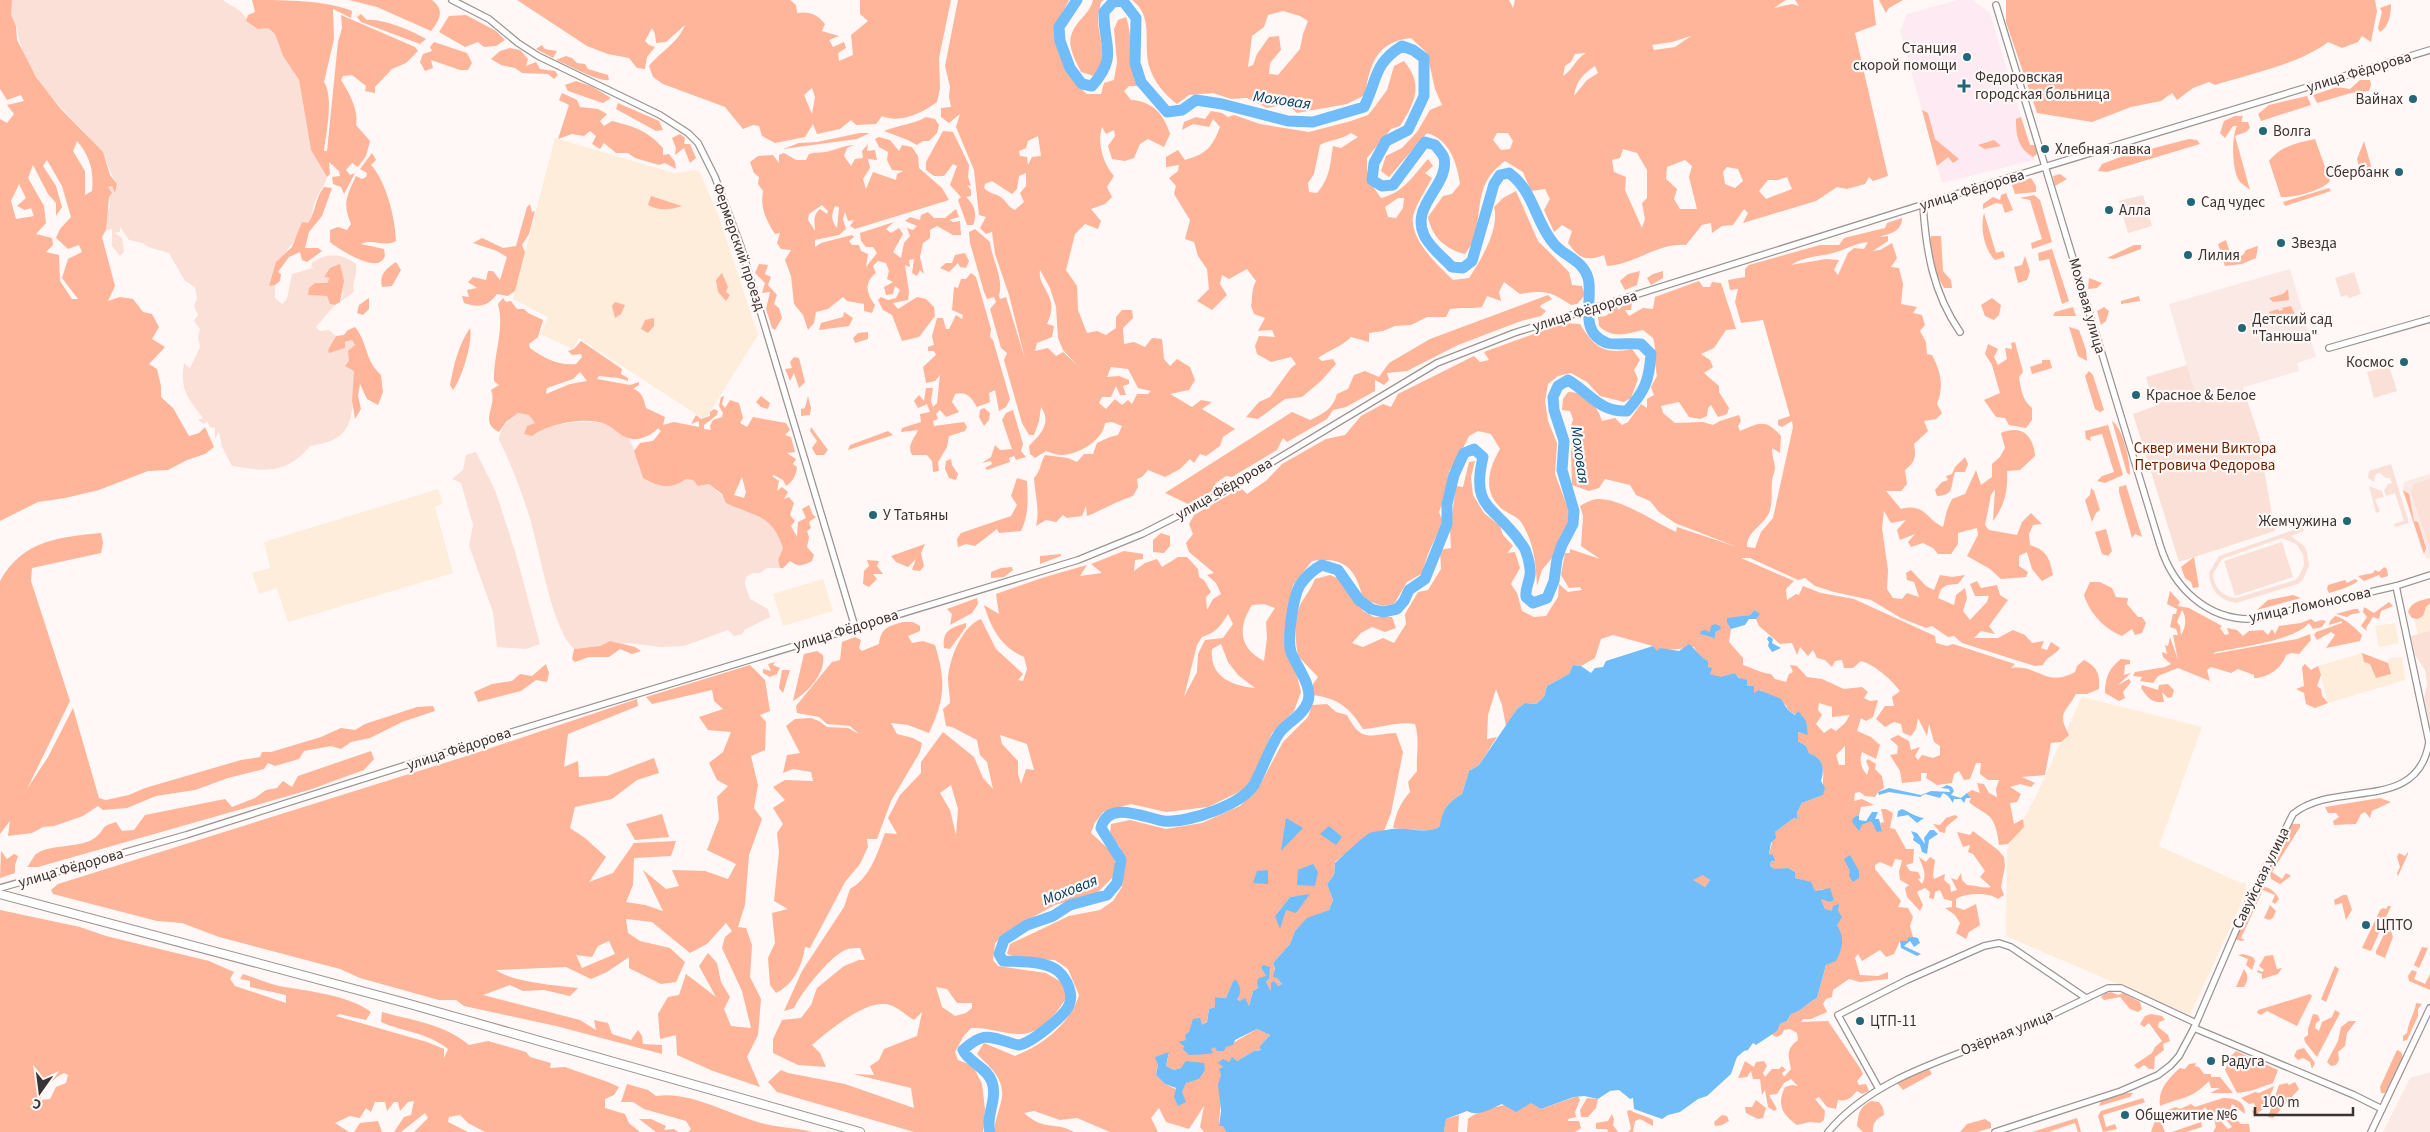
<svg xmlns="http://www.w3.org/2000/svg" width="2430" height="1132" viewBox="0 0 2430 1132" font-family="'Source Sans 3',sans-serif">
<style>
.built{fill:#fae9e4}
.industrial{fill:#feeddb}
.medical{fill:#fdeaf3}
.green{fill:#fae0d7;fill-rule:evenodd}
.forest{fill:#feb59a;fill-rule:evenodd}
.water{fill:#70bdfa;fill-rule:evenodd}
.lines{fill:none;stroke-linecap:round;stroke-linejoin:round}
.river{stroke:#70bdfa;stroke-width:11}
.minor-casing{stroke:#9c9492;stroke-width:8}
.secondary-casing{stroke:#9c9492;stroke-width:10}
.minor{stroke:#fff;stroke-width:5.5}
.secondary{stroke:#fff;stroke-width:8}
.poi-dot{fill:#216777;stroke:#fff8f6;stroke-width:2}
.labels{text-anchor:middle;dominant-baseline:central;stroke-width:4.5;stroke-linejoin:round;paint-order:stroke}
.poi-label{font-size:15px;fill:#373433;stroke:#fff8f6;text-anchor:start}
.street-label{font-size:15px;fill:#373433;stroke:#fff8f6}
.park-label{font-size:15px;fill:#702200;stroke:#fff8f6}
.water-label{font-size:16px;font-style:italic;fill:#034269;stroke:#fff8f6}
</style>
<rect width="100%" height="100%" fill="#fff8f6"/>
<!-- built -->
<g class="built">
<path d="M2290 269 2316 357 2297 363 2299 371 2197 401 2169 304Z"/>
<path d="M2430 474V558L2427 559 2421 549 2403 490 2404 482Z"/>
<path d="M2430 1072V1132H2383L2410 1078Z"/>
</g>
<!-- industrial -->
<g class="industrial">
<path d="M555 138 674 173 699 170 719 217 758 335 705 420 579 338 573 349 540 334 548 317 513 299Z"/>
<path d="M438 489 443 503 435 507 453 573 288 622 277 588 259 594 252 573 270 568 264 542Z"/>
<path d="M823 579 833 611 783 626 773 594Z"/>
<path d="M2430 598V631L2418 635 2413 615 2422 601Z"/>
<path d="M2395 623 2399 643 2379 647 2375 626Z"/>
<path d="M2362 653 2388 663 2389 658 2402 657 2405 680 2328 703 2318 666Z"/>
<path d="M2082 697 2202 727 2159 846 2241 883 2245 882 2247 891 2190 1015 2006 936 2007 849 2035 798Z"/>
</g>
<!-- medical -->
<path class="medical" d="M1958 0H1973L1990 13 2034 160 1942 183 1900 31 1907 14Z"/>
<!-- green -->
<g class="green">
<path d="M12 0H223C229 5 236 7 241 12 250 22 253 29 268 28L275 34 283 56 299 80 311 150 327 177C325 185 321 189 318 195 312 204 314 214 308 223H302C299 235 292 244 285 253 278 261 274 276 269 286L275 285V298L282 304 287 299 292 274 313 268 311 264C326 252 341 253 356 264 358 275 351 283 354 292L340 302 343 296 342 275 325 277 331 278 326 284 309 295 327 296 330 304 335 305 316 327 320 331 329 330 336 336 328 350 352 340 355 345C354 363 354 381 353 399 351 431 343 441 310 446 286 475 265 471 232 466L222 447 219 432 215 439V428L210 427 207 421 204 424 198 420 203 418C187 397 180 391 184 363L190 368 200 347 198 338 200 329 194 321 198 315 194 306 197 298 195 287 185 281 169 253 148 247 143 243 129 240 120 227V232L115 233 122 238 124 252 120 256 112 246V229L106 230V214L110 207 108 187 112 186 115 192 117 184C109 174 108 159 100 150 69 112 24 80 17 28 16 23 11 19 11 14 10 10 12 4 12 0Z"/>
<path d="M2143 195 2152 226 2128 233 2119 201Z"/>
<path d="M2354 272 2361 294 2349 298 2347 295 2341 297 2335 278Z"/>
<path d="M2187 365 2197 401 2243 388 2266 457 2262 458 2275 531 2179 562 2133 414 2155 406 2146 377Z"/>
<path d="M2389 366 2397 391 2374 398 2367 372Z"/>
<path d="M518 413 529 415 536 423 527 426 524 434C554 424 613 408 632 445 637 454 639 468 643 478 659 487 672 490 686 479L693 480 698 486 709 484 737 509 759 515 768 522 779 535 784 548 778 560 780 568H767L760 573H752L746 577 745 584 750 599 768 609 770 617 744 630 743 634 734 636 728 630 684 646 661 647 628 643 623 644 610 641 600 646 574 649C551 628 539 544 528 512 520 488 511 463 499 440 500 427 508 421 518 413Z"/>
<path d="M476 452 495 490 515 551 540 644 526 649 497 647 493 612 469 546 473 525 461 483 452 479 463 470 466 455Z"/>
<path d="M2391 464 2409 523 2395 527 2394 524 2404 521 2395 493 2386 496 2384 491 2388 484 2392 483 2390 478H2386L2380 473 2376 474 2374 482 2368 478 2369 471Z"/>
<path d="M2430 479V547L2411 493 2414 484Z"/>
<path d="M2369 486 2382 491 2384 497 2375 499 2380 511 2376 513Z"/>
<path d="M2302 527 2304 531 2291 536 2304 546 2307 552 2309 566 2303 579 2298 584 2236 603C2220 600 2210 591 2209 573L2219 556ZM2282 538 2296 544 2303 554 2304 565 2299 576 2295 580 2236 598C2222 596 2214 588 2213 574L2222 559Z"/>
<path d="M2282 542 2293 577 2235 596 2224 561Z"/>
<path d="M2430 631V724L2424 698 2427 685 2425 670 2415 655 2411 636Z"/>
</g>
<!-- forest -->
<g class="forest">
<path d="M0 0H12L11 15 16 26 17 40 36 77 60 108 103 152 110 175 117 184 115 193 112 186 108 187 112 193 109 197 106 230 102 237 115 286 108 301 120 297 133 299 143 312 152 314 159 327 152 339 165 347 149 364 157 369 161 386V397L173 408 189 436 199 433 205 427 214 447 205 454 187 460 168 470 148 471 99 490 65 498 38 502 0 521V119L7 123 14 114 7 105 24 101 21 95 7 100 0 89ZM77 141C90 156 94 171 92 191L85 195V171L73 151ZM47 160 62 186 71 217 60 229 56 238 68 249 79 245 82 252 68 259 62 278 78 299H72L60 281 59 255 46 252 53 245 52 238 36 234 46 223 44 206 28 178 33 165 48 194 56 203V216L62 207 56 186 43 166ZM19 184 26 198 17 206 25 210 31 208 34 216 16 219 11 201Z"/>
<path d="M252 0C283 0 326 0 352 11L351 18 333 9 334 39 324 82C334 97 326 133 324 151H327L338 42 342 28 341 15 415 47 418 51 406 63 392 69 375 87V93L365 91 366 86 352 75 343 76 341 80C349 92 359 111 356 125L370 141 366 156 358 167 352 163 346 170 350 175 355 173 344 194 341 187 333 184 332 177 340 176 339 171 329 162 330 174 327 177 311 150 299 80 283 56 275 34 268 28 258 29 246 21 248 15 255 12Z"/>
<path d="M349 0H432C445 10 440 20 431 31L377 7Z"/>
<path d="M517 0H790L796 5 797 13C809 11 817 14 825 24L822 31 839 36 829 40 833 47 844 42 846 48 838 53 839 61 853 55 851 35 868 21 860 14V0H951L939 58 940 88 937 102C922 113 900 124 882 116L876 124 856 125 851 120 840 129 817 134 813 124 805 137 775 143 762 136 759 126 753 125 743 129 725 107 663 84 653 77 649 66C661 51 678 43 685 25L666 42 656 43 655 34 652 28 645 41 649 45 655 47 647 57 645 69 637 68 629 58 608 54 587 46ZM812 88 815 97 812 114 804 95Z"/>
<path d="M958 0H1069C1066 7 1061 14 1058 21 1050 47 1068 79 1087 94H1101L1104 83 1114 80 1117 62 1114 29 1118 20 1126 17C1134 39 1128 63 1137 86H1129L1124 91 1131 100C1152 101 1164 114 1170 134L1164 147 1148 139 1140 144 1134 158 1125 161 1112 159 1108 146 1115 136 1114 130 1106 134 1102 127C1097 143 1103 164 1114 176L1107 187 1112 197 1105 204 1091 209 1101 221 1098 229 1085 224 1075 234 1066 270 1077 286 1078 310 1087 333 1097 331 1106 335 1116 328V317L1122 310H1132L1133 318 1123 328 1124 344 1134 342 1145 347 1152 338 1162 339 1164 359 1170 366 1177 359 1190 367 1195 380 1189 390 1170 394 1192 407 1201 400 1212 402 1202 409 1235 429 1223 437 1220 446 1206 456 1200 454 1194 463 1190 459 1180 469 1165 477 1148 470 1142 477 1137 479 1138 487 1133 496C1116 501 1103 510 1087 516L1086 506 1082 516 1067 518 1063 515 1056 522 1046 520 1036 526C1040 511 1035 494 1034 478 1041 471 1040 463 1045 455L1068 458 1077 462 1084 454H1093L1097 443 1110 437 1118 435 1122 426 1112 422 1105 423C1103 440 1080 454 1062 455 1058 455 1051 453 1046 451L1035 458 1030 454 1029 446C1041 434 1052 423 1041 407L1039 421 1034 435H1029L1022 423 1004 360 1007 353 1001 348 990 309 996 302 994 297 987 299 984 292 970 243 969 232 975 229 990 242C992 260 1004 278 999 296L1000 299 1006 297 1025 359 1009 295 995 254 992 232 986 234 980 228 986 217 979 215 974 170 956 127 960 114 949 123 941 117V108L951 107 949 97 950 87 945 66ZM1038 136 1041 156 1032 157 1028 165 1027 157 1020 156 1019 151 1026 148 1028 141ZM1026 173V186L1020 193 1024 202 1015 210C1008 207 1007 202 1002 198 996 193 991 195 984 188L985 184 992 181 1012 194 1017 189 1019 176ZM1040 270 1050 288 1056 307 1058 338 1063 350 1077 365 1063 352 1056 356 1048 348 1035 351 1037 343 1052 337 1054 326 1047 324C1061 295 1037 289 1040 270ZM1111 367 1128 369 1138 388 1151 391 1148 394H1137L1132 404 1128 400 1122 405 1115 399 1106 409 1099 403 1102 397H1111L1116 386 1120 395H1126L1123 386 1129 384V380L1119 376 1107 377Z"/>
<path d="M1093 0H1104L1101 2C1100 7 1098 13 1098 18 1098 42 1110 53 1094 76L1081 72C1070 49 1063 38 1083 17 1088 11 1091 8 1093 0Z"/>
<path d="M1132 0H1509L1513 8 1515 0H1786L1774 8 1792 4 1799 6 1795 0H1873L1876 25 1855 33 1888 176 1873 181 1869 177 1865 184 1847 189 1837 187 1816 201 1743 223 1748 213 1744 209 1733 225 1722 226 1712 233 1711 223 1702 225 1686 245C1657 243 1636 264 1607 266L1604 255C1585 262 1579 258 1568 243L1572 231 1562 225 1554 232 1544 210 1550 199 1545 189 1531 191 1523 172 1505 161C1475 183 1482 206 1475 238 1473 243 1468 249 1465 254 1445 249 1432 237 1428 217L1443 196 1452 194 1460 184C1457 163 1450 140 1427 133L1389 177 1381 171 1386 156 1402 148 1417 132 1430 110 1442 105 1435 89 1427 53 1411 38C1376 42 1370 64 1365 95L1347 104 1297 113 1287 104 1267 108 1247 98 1231 99 1213 93 1189 95 1177 104C1164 94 1154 82 1149 66 1143 43 1154 16 1132 0ZM1283 11 1300 16 1308 21 1303 34 1300 49 1278 75 1269 74 1270 63 1281 50 1279 36 1269 37 1257 54 1253 65 1248 67 1252 36 1264 27 1268 15ZM1691 36 1675 47 1654 50 1652 45 1672 42ZM1586 53C1575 59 1574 69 1563 76L1565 66 1571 62 1575 54ZM1595 66 1598 73 1587 80 1574 96C1576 81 1583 74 1595 66ZM1497 133H1508L1513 141 1510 149 1501 150 1493 140ZM1623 149 1637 153 1647 170V198L1642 203 1645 219 1642 228 1625 190 1626 177 1614 172 1612 160 1620 158ZM1685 160 1692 166 1689 177 1697 209H1680L1674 199 1677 189 1666 179 1667 167ZM1727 167 1738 169 1743 181 1735 188 1725 184 1723 172ZM1787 177 1792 189 1766 199 1759 191 1768 180H1778Z"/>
<path d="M1879 0H1903L1889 8 1886 13Z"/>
<path d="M2375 0 2377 11 2371 42 2362 36 2358 42 2342 48 2328 42C2300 64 2249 74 2215 85L2209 82 2193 88 2177 100 2172 93 2161 101 2131 107 2092 122 2037 113 2006 22V0Z"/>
<path d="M2391 4C2391 14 2389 27 2380 32L2378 28 2382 12 2380 8Z"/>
<path d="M361 14 367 20C381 18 413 31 426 39L420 44 361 22 357 17Z"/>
<path d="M466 15 496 31 505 40 496 46 484 47 478 42 465 47 439 32 449 16Z"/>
<path d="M434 42 467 53 472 63 468 70H460L431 60 433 68 425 71 420 62 423 54 432 51 430 47Z"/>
<path d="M542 45 545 49 557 51 553 58 536 49Z"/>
<path d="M510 48 520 50 528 59 526 66 536 62 540 69 555 71 558 75 554 79 548 74 522 73 515 68 501 65 491 59 500 51Z"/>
<path d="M566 56 572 58 577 63 585 64 588 69 608 75 609 80C599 82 568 65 556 60Z"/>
<path d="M1404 61C1424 85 1415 102 1400 126L1391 129 1367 158V171L1374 188 1381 198C1403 193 1413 176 1428 159L1433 166 1425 173 1432 178C1427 187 1415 207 1413 216 1410 241 1438 265 1453 280L1469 278C1481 260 1500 229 1494 207L1503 198 1516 191 1538 241 1569 272 1572 285 1582 286 1585 295 1577 304 1571 305C1550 291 1545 290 1520 294L1504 282 1499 292 1501 301 1487 296 1482 307C1470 309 1462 307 1450 309L1446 317H1427L1411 325 1395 326 1383 331 1369 333V342L1351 337C1341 347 1329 350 1318 358L1322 361 1333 359 1336 364 1321 381 1302 397 1285 399 1258 419 1246 417 1259 402 1270 397 1291 368 1296 364 1291 357 1271 362 1257 354 1255 346 1259 336 1275 337 1272 330 1258 331 1265 318 1254 314 1251 306C1253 297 1251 290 1256 281L1247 269 1229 279 1222 275 1220 284 1227 295 1212 310 1197 301 1209 289 1207 269 1198 256 1194 242 1185 239 1190 220 1174 194 1176 186 1169 178 1178 171 1179 165 1166 167V157L1178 150 1185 160C1206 154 1212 148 1220 127L1213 119 1209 127 1193 124 1182 130 1184 122 1196 117 1205 119 1211 111 1222 113 1228 117 1234 115 1260 124 1309 132 1351 121 1368 115 1376 105 1387 90 1394 66ZM1351 133 1358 137 1341 148 1333 146C1330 165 1330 178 1317 193L1309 192 1308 183 1314 174 1320 145C1331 139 1341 140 1351 133ZM1398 198H1404L1403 208 1396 218 1388 217 1385 207Z"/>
<path d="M2360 80H2370L2371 85 2369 91 2351 93 2317 103 2313 95 2337 87 2350 89Z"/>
<path d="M576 81 591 86 611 98 603 103 568 91 565 85Z"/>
<path d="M562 93 577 100 580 107 598 109 607 114 600 121 604 126 612 121C633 126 648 131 663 148V155L669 154 675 162 676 169 665 163 659 165 635 158 628 153H616L604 143 600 149 592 144 596 136 590 131 584 136 572 134 558 139 569 105 559 100Z"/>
<path d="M2307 96 2311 105 2261 121 2258 114 2269 105Z"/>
<path d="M618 103 659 121 663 130 656 131 616 109Z"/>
<path d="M1922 110 1928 113 1935 139 1959 159 1953 163 1948 157 1937 166Z"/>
<path d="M2235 116H2243L2241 122H2248L2250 128 2246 132 2235 136 2250 190C2247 187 2243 185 2240 182 2232 172 2231 137 2237 126H2233L2225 138 2220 133 2224 121Z"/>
<path d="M926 117 935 119 939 125 937 133 929 141H923L917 145 908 140 884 131C898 125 912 125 926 117Z"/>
<path d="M2021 117 2030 145H2037V154L2033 157C2018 148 2016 136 2016 119Z"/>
<path d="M943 131 953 132 969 165 968 177 971 186 967 185 971 190V196L966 197C974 204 978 214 973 225H967L958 200 961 197 950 185 957 166 953 164 944 176H934L926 170V162Z"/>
<path d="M860 133H870L857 139 783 149 799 143 817 142Z"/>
<path d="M680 134 685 138 684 144H690L696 158 690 163 684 148 675 155 676 148 672 138Z"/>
<path d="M879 137 890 140 899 151 902 145 912 147 918 156 919 168 942 188 949 200 855 229 850 226 854 220 848 221 845 212 843 219 846 229 839 235 815 240V247L821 243 852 235 854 237 849 241 852 245H859L861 251 868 254 866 267 877 253 873 247H866L861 241 860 233 894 222 886 229 891 233 899 228 903 234 893 252 901 258 904 243 910 236 907 228 913 230 917 226 905 221 910 217 920 220 921 215 928 212 934 218H945L956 209 959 217 949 220 953 222 960 221 961 235H953L937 226 930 230V238L923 243 920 257 924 274 920 270 917 276 912 273 914 259 909 260 910 267 905 265 909 292 908 300 893 303 898 309 917 297 926 299 934 307 935 316 919 337 902 341 892 315 883 310 878 300 881 297 888 300 896 298 900 290 895 286 893 294 886 295 884 287 893 282 887 279 889 271 886 263 878 261 873 266 876 273C863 283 867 294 875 305L872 313 864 311V304L847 301 843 297 828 309 816 312 814 323 808 330 803 315 794 304 791 276 785 260 791 250 781 249 777 243 780 233 775 234C766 220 760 208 763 191L758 184 759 177 754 173 750 162 758 156 773 155 779 163V155L784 153 796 160H806L809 154C815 152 819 153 825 152 836 150 841 146 854 145L847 148 844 156 851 166 855 159 863 158 862 151 868 144 867 151 875 150 877 160 868 159 870 168 863 179 866 189 873 172 896 180 897 174 903 171 892 170 887 160 888 152 879 147 875 139ZM822 205 828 211 827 214 820 209C812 216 815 222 815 231L808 220 809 214ZM835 206 839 207 837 228C831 221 831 214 835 206Z"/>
<path d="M2189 139 2197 140 2200 144 2107 172 2098 171 2102 164 2123 156Z"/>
<path d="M2315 139 2330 181C2321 191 2294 198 2281 197L2269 161C2281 146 2296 143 2315 139Z"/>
<path d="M1994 140 2001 146 1985 149 1978 145Z"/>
<path d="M2364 141 2373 173 2362 178 2357 159Z"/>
<path d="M372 153 376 160 371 165C387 183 395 218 396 241 384 248 373 238 361 244L384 249 385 256C384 258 382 261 380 262 369 268 338 249 330 242V230L338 227 347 230 351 224C342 203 347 196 356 176L362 179 366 177 367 173 360 169Z"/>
<path d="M2060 174 2067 179 2055 186 2053 176Z"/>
<path d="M2031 178 2036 186V192L2015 194 2012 185Z"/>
<path d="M324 187 332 188 322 216 309 232 305 248H318L322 251 307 262 302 260 300 252 289 257 278 272 281 274 280 281 275 285 269 286 276 262 292 247 302 222 308 223C316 212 315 198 324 187Z"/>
<path d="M2329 188 2331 191 2285 206 2283 202Z"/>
<path d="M2006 193 2013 210 2005 213 2002 204 1996 203 1983 209V204L1993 197 2000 200 2001 195Z"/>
<path d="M2034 195 2040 200 2052 242 2032 249 2031 243 2042 239 2030 200 2020 198Z"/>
<path d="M651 196 682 206C670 210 659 211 648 205Z"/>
<path d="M530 204 532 212 535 211 529 234 522 245 525 252 515 291 508 296 497 294C487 307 479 308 464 303L462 296 469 297 467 290 477 288 468 282 473 277 486 280 488 271H493L500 280 507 257 497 251 473 243 482 238 503 248 516 246 527 207Z"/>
<path d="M1984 213 1996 253 2003 251 2005 257 1995 260C1984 249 1980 228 1984 213Z"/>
<path d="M1902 218C1902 232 1890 233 1880 237L1888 236V241L1873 251 1880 250 1892 243 1897 258 1891 267 1899 268 1903 284 1901 304 1917 307 1913 313 1922 315 1925 325 1920 331 1926 342 1927 354 1932 355C1941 372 1944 386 1937 404L1942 413 1936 419 1924 421 1928 431 1914 444C1916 456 1916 462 1905 470L1907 484 1901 491H1886L1901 509C1924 502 1927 520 1943 527L1947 510 1952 499 1965 494 1976 470 1981 485 1992 477V464L2000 457 2005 448 2001 433C2021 425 2033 434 2035 456L2020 470 2007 471C2008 490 2005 505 1993 521L1995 489 1991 495 1985 525 1989 530 2017 535 2022 522 2031 513 2042 524 2033 525 2029 534 2030 545C2047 550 2050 559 2053 575L2042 581 2032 569 2027 552 2019 556V566L2028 572 2026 577 2001 579 1990 569 1967 556 1978 535 1977 528 1958 533V544L1951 554H1938L1933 548 1923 543 1911 547 1908 542 1915 534 1900 540 1897 530 1906 520 1891 523 1884 511 1882 528 1888 570 1887 589 1893 598 1902 599 1907 593 1919 597 1914 582 1907 580 1906 573 1911 570 1926 586 1934 590 1940 575 1952 577 1965 575 1958 584 1947 585 1941 589 1938 598 1954 605 1956 595 1965 588 1967 598 1963 611 1970 620 1987 602 1989 596H1975L1970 584 1977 581 1981 588 1997 585 2000 595 2008 600 1989 626 1995 634 1981 631 1974 638H1998L2013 630 2025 635 2032 643 2044 641 2041 648 2047 650 2051 642 2060 648C2054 656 2047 656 2043 665L2035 666 1962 643 1954 636 1948 637 1932 626 1926 628 1901 618 1871 600 1834 592 1815 586 1805 578 1798 580 1750 558H1741L1794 581 1786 589 1787 600 1796 594 1799 595 1803 586 1821 593 1854 599 1935 636 1936 643 1947 646 1953 644 2015 664 2011 668C2038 664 2046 688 2075 672L2077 666 2084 660C2098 668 2100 674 2099 689L2087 694H2076C2065 714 2057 712 2069 735L2061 742 2051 743 2045 775 2022 777 2035 783 2031 787 2020 784 2010 787 2021 794 2017 802 2010 803 2014 824 2023 819 2024 827 2008 844 1999 845C1998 836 1996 824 1990 817 1984 811 1975 808 1969 802L1971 798 1967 793 1972 790 1980 793 1977 783 1984 784 1989 793 1997 797 1996 789 1999 780H1988L1980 774 1981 763H1976L1970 779 1964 780 1959 771 1954 774 1952 783 1937 785 1926 778 1927 773H1921V781L1902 783 1900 771 1890 755 1897 754 1898 746 1890 739 1898 735 1909 741 1911 750 1920 747 1915 756 1918 760 1922 755 1933 758 1940 755V746L1934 742 1929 724 1927 736 1918 718 1916 729 1911 736 1903 733 1901 724 1894 722 1885 727 1876 719 1885 706H1894L1892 697 1900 691C1892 680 1874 664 1861 661L1853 668H1844L1842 660 1835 661 1832 667 1825 660 1817 658 1813 650 1808 656 1800 647 1797 655 1792 643 1780 644 1759 626 1756 619 1759 614 1754 610 1750 615 1738 617 1727 623 1731 629 1729 642 1743 658V665C1753 668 1760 673 1771 674L1775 679 1786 682 1789 674 1793 672 1790 665 1797 666 1807 677 1822 679 1844 689 1862 687 1868 692 1864 698 1870 701 1878 700 1873 717 1866 721 1861 718 1857 731 1871 737 1880 745 1876 759 1862 752C1859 761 1861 768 1867 775L1869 768 1866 761 1868 759 1876 764 1875 769 1882 776 1884 788 1878 792 1875 797 1865 796 1860 792 1855 793 1854 801 1862 799 1874 805 1861 807 1859 815 1854 817 1862 825 1871 820 1874 827 1882 831 1880 823 1884 822 1881 809H1886L1893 813 1890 828 1895 829 1906 849H1914L1913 863 1906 865 1910 871 1918 872 1921 878 1918 879 1922 884C1928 873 1922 867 1919 857L1926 862 1930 857 1935 860 1933 875 1934 879 1945 874 1944 880 1950 885 1951 892 1957 890 1951 878 1957 880 1961 873 1962 880 1967 885C1976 885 1983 889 1991 887L1980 877 1985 871 1973 854 1968 852 1970 845 1963 847 1957 832 1970 835 1973 831 1998 850 2004 857 2005 866 2001 887 2004 895 1998 899C1988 892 1966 893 1956 899V907L1964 910 1976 904 1980 925 1969 932 1966 939 1956 933 1960 923 1955 915 1945 908 1952 907V901L1944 899 1940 890 1935 892 1934 899 1929 898 1930 892 1925 888 1917 892 1923 905 1920 911 1907 897 1905 888 1909 885 1900 880 1899 872 1902 860 1895 859 1892 867 1880 862 1875 865V869L1901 901 1898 907 1908 908 1913 917 1910 926 1913 937 1907 941H1900L1894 954 1886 957 1880 950 1862 961 1858 954 1855 958 1860 975 1878 976 1888 972V979L1860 982 1849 979 1833 990 1832 997 1826 999 1823 1004 1827 1012 1811 1019H1803L1801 1022 1828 1021 1860 1068 1863 1074 1857 1081 1859 1085 1866 1084 1869 1091 1862 1094 1857 1091C1852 1097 1847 1102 1838 1100L1836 1109 1827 1107 1819 1097 1815 1099 1825 1111 1824 1120 1820 1123 1810 1122 1797 1125C1781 1114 1777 1104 1785 1087L1792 1085 1798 1086 1791 1079 1784 1083 1777 1094 1769 1095 1777 1109 1774 1111 1768 1107 1765 1090 1762 1095 1760 1079H1753L1751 1071 1747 1077 1738 1078 1745 1061 1754 1067 1756 1062 1764 1061 1767 1066 1763 1073 1765 1077 1772 1069H1779L1782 1066 1786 1070 1782 1073 1784 1077 1791 1069C1788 1055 1786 1049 1798 1040L1797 1033 1790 1029 1784 1030 1782 1034 1777 1037 1772 1035 1780 1024 1787 1021 1791 1014C1802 1011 1807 1003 1817 998L1837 925 1832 912 1825 909 1821 899 1834 900 1832 896 1823 889 1815 891 1805 881 1795 878V872L1788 868 1774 870 1770 866 1771 861H1774L1769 854 1775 832 1794 818 1798 819 1797 812 1802 803 1823 795C1821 776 1830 762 1809 753L1806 746 1798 741 1797 732 1808 734 1797 712 1796 715 1788 710 1786 705 1760 690 1754 694 1735 673 1721 678 1710 674 1707 661 1699 656 1694 647C1681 650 1670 648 1657 652L1653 646 1613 635 1601 639 1595 658 1581 666 1573 665 1569 674 1547 686 1544 697 1536 704 1525 703 1517 709 1506 726 1502 705 1496 689 1488 715 1487 739 1497 737 1479 765 1469 771 1462 794C1448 802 1442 810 1441 826L1431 831 1393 828C1396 814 1400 803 1410 792L1408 782 1417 771C1416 755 1420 740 1415 724 1397 721 1382 728 1363 729 1350 708 1338 698 1313 695V684L1318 677 1298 656C1295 639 1293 615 1303 600 1308 592 1312 587 1315 579L1330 575 1342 580 1349 593 1360 604 1363 611 1374 617H1392L1396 628 1385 632 1372 627 1361 633 1352 643 1363 647 1383 638 1394 643 1406 624 1405 614 1418 592 1428 590 1441 569 1440 550 1451 548 1450 530 1456 486 1463 487 1469 462 1475 461 1471 477 1473 495 1484 513 1500 526 1503 535 1513 546 1507 553 1515 552 1520 568 1511 584 1517 593 1522 611 1534 617 1546 616 1558 597 1559 584 1568 592 1582 590 1580 587 1569 588 1561 575 1565 553H1570V549L1600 559 1581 546 1583 516 1580 506C1585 503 1592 499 1598 499 1623 499 1654 522 1676 532L1677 527 1737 547 1675 523 1659 512 1650 501 1636 495 1630 485 1605 479 1599 488 1589 491 1572 485 1571 452 1574 440 1570 430 1573 419 1570 411 1562 410 1563 399 1568 392C1585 391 1598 406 1602 421L1615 418 1622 425 1628 422 1641 404 1647 408V399L1654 395 1651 387 1657 376C1654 362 1657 351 1653 338L1643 330C1626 334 1613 339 1599 326L1598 317 1606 316 1616 306 1619 310 1624 303 1632 302 1631 310H1625L1629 316 1643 308 1653 309 1655 297 1699 281 1703 287H1710L1712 282 1721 283 1736 329 1726 330 1714 348 1701 354 1710 360 1713 367 1704 373 1719 386V392L1729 408 1727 414 1718 417 1711 405 1708 408 1707 416 1700 419 1689 417 1679 402 1661 406 1663 413 1675 423 1703 422 1713 425 1720 421 1739 415 1741 421 1738 426 1740 431C1759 423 1765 418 1781 436L1780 453 1772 448C1772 455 1774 461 1775 467 1775 472 1772 477 1772 482 1771 493 1773 502 1769 513 1762 527 1747 531 1747 547L1755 548 1761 532 1773 518 1793 427 1792 421 1782 427 1778 425V420L1790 416 1763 320 1741 323 1735 302 1738 289 1730 290 1728 280 1745 277V269L1749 265 1820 245H1839L1844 238 1885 228 1887 223ZM1868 242 1864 249 1854 248 1848 253 1838 275 1834 270 1839 260 1826 259 1791 265C1805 256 1818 257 1833 253 1845 250 1855 243 1868 242ZM1819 703 1832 707V717L1850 715 1845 723 1836 731 1831 728 1824 733 1816 724 1822 715 1818 710ZM1845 746V765H1839L1836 755Z"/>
<path d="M1931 236H1941L1943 271 1951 280 1952 288H1944C1936 274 1926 251 1931 236Z"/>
<path d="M2226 240 2232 259 2243 255 2246 250 2258 246 2256 258 2242 264 2225 266 2218 244Z"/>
<path d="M2134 245H2141V249L2114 259 2107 258Z"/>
<path d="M2052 249 2069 301 2062 304 2049 259 2039 261 2038 253Z"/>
<path d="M965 253 969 261 966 268 960 267 958 263 949 272 940 268 946 263H952L955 255Z"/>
<path d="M2025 256 2030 271 2027 280 2018 283 2014 267 2022 265Z"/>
<path d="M396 262 401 270 392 286 382 287C379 274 386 269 396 262Z"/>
<path d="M340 264 344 281 340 302 335 305 330 304 327 296 308 295 309 288 315 283H327L330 278 324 277 330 268Z"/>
<path d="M759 264 768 265 765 274 771 277 768 285 777 295 774 304 779 308 782 318 775 330 772 328 766 309 770 292 762 293 765 283 755 273Z"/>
<path d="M1640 271 1637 285 1625 290 1620 281 1628 274Z"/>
<path d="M1663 271V278L1651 285 1647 278 1653 274Z"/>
<path d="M722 273 728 287 726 292 730 295 726 301 718 292 716 280Z"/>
<path d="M971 273 976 277 991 329 990 337 993 340 1010 399 1006 407 999 411 995 390 989 393 990 402 977 407C971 397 967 391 955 394L952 402 959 412 946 417 940 410 936 414 938 419 933 421 934 426 964 422 967 427 965 431 949 436 947 447 938 462 939 471 933 472 932 461 927 455H912C907 444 914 440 918 430L901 432 902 428 921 422 920 414 930 412 927 404 918 408 914 401 919 395 924 401 926 388H933L931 401 933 407 937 403 940 375 935 381 926 383 923 367 936 355 934 351H928V347L934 345 932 336 937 318H943L946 329H949L956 315 962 319 963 315 952 310 954 287 958 288 961 279H966Z"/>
<path d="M2089 278 2102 283 2097 288 2088 289Z"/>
<path d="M2288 289 2289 300 2273 302 2269 298 2283 294Z"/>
<path d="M1548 295 1552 299 1541 305 1540 307 1546 311 1541 316 1521 321 1458 345 1407 371 1387 373 1389 380 1384 385 1375 380V391L1346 407 1333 410 1327 419 1287 442 1283 438 1277 450 1232 477 1226 476 1216 483 1212 491 1188 504 1165 493 1292 412 1310 420C1323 414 1333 409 1337 394L1348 389 1354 375 1365 371 1379 377 1389 363 1430 339Z"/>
<path d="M2139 296 2140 301 2121 304V301Z"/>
<path d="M369 298V309L363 315 357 313 359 305Z"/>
<path d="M503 298 506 302 511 301 517 309H524L528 313 543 320 538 337 529 344 530 348C543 358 559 366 576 364L582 357 581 354 572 355 568 351 574 349 581 341 622 369 621 374 628 378V381L619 378 599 376 597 379 630 385 639 382V385L633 389C642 391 644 400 646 408L665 417 663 425 674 422 699 427V421L691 424 696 415 701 419 710 416V412L714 409 718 411 717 415 704 425V429L711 430 710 426 713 420 722 417 723 413 719 406 721 397 724 396 722 404 725 408 730 400 739 403 743 418 740 423 747 427 753 417 786 423 790 430 785 435 791 437 795 452 787 453 796 459 793 464 797 467C796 475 793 482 786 486L783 480 774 475 772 476 779 481 777 491 782 487 788 492 784 499 789 497 794 503 790 515 795 521 791 526 797 537 798 522 806 518 802 509 809 505 813 515 816 517 809 522 811 528 807 531 809 537 807 547 814 555 812 561C803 566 798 567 790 561L783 568H780L778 560 783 548C771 512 753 517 726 503L722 494 709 484 698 486 693 480 686 479C671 490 659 487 643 478L634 451 640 443 653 441 661 431 658 428C653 435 637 442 628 438 620 436 614 427 605 424 586 416 547 424 532 436L524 434 527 426 535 423 529 415 518 413 506 422 499 432C478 422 498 406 491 390L499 385 494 381C493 355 505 330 498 304ZM580 372 587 381 570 384 546 394 547 388 573 379ZM742 477 746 492 744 498 734 495Z"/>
<path d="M1992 298 2001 305 1999 315 1994 320 1985 316 1981 305Z"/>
<path d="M615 302 625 305 621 314 615 318 612 306Z"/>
<path d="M2291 306 2296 317 2272 321 2269 312 2278 309 2279 311 2283 310 2282 308Z"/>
<path d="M2073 307 2076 316H2053L2055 312Z"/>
<path d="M2104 307 2109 311 2106 321 2101 325 2097 311Z"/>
<path d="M844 312 853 318 849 326 819 330 821 323 843 317Z"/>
<path d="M654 318V326L648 333 641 329 645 320Z"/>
<path d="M1564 323 1580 324C1594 347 1604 355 1632 349L1640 360 1634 370 1638 379 1631 398 1624 402 1600 396 1587 382 1571 373 1558 376 1548 384 1545 401 1548 421 1557 443 1555 474 1570 514 1568 527 1551 559 1542 570 1537 586C1536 563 1534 542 1521 522 1516 515 1505 513 1499 506 1482 489 1490 466 1500 449L1491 434 1478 431 1469 436 1457 460 1449 471 1446 494 1439 512 1443 522C1435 540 1426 553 1423 573L1407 582 1394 604 1382 606 1363 599C1356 568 1344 556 1312 561L1293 585 1285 633 1287 652 1297 676 1301 692 1294 711 1272 733 1253 776 1245 789 1208 807 1166 812 1131 804 1103 812 1094 824 1091 833 1115 855V875L1097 893 1055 905 1011 929 995 943 993 960 998 966 1046 973 1063 983 1067 996C1058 1013 1039 1036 1017 1034 1001 1033 987 1027 971 1028L963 1037 955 1052 958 1060 973 1066 982 1084 985 1109 983 1132H914L777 1092 768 1082 781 1070 788 1073 845 1084 914 1108 911 1088 853 1074 874 1075 870 1066 879 1060 884 1049 917 1036 922 1012 914 1020C906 1015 895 1005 886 1004 862 1002 830 1030 812 1045L820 1053 826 1067 798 1065 773 1053V1039L782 1020 801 1018 811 1005 817 988 844 966 859 960H865L860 948C856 948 851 948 848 949 832 953 801 993 794 1008L784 1011 802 971 844 907 850 889C870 878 877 854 885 833L897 834 888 818 900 795 921 773V762L943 732 974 757 983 778 993 789 987 762 980 755 977 740 952 727 946 726 943 709 950 703C950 695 948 687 948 679 949 659 962 626 981 619L996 649 1023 674 1018 680 1023 681 1027 669 1024 657C1001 647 991 628 984 605L999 614 996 594 1045 577 1087 565 1080 576 1102 573 1091 564 1124 551 1143 554V559L1135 560 1134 571 1145 563 1157 559 1162 567 1178 557H1187L1198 569 1199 577 1204 580 1211 592 1206 597 1207 610 1213 599 1221 594 1216 583 1207 575 1214 573 1189 552 1186 543 1193 534 1189 524 1194 515 1241 488 1247 494 1267 480 1282 464 1326 439 1345 435 1361 416 1383 404 1391 407 1398 394 1474 356 1480 362 1489 360 1484 352ZM1264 604 1275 608 1266 622 1267 638 1264 661C1238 648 1238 627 1252 605ZM1228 614 1233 624 1223 638 1205 640 1198 654 1197 672 1184 697 1197 645 1202 637C1215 633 1221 626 1228 614ZM1221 644 1228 662 1238 675 1255 688C1231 686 1209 676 1212 649ZM1000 735 1027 744 1034 770 1026 769 1021 784 1018 774V761L1002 744ZM951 785 958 809 956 835 950 810 940 793ZM936 987 947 989 957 1003H972V1008L966 1013 955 1016 942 1007Z"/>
<path d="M355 327C369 345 364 359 381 375L383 392 378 405 367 399 360 384 358 396 361 409 355 419 352 401 354 371 345 366 349 361 348 351 355 345 352 340 345 342V348L329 353 328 350 336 336 344 335 348 330Z"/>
<path d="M2069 327 2079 330 2086 350 2087 361 2078 356Z"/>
<path d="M470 328C473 342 462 378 453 390L450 385C454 364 458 346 470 328Z"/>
<path d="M868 332V339L855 343 853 338 858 333Z"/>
<path d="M2015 342 2023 372 2019 377C2021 389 2022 400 2032 408V420L2026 428 2009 425 2005 418 1996 417 1984 400 2000 393 1992 365 1985 354 1988 344 1998 349 1994 357 1998 365 2007 359 2005 348 2012 349 2011 343Z"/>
<path d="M794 357 799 358 805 382 799 388 794 373 790 381 785 369 792 368 790 362Z"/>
<path d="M2042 360H2050L2052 368 2032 374 2030 367 2042 363Z"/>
<path d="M2089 371 2093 375 2104 410 2100 412 2095 409 2085 376Z"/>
<path d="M761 396 770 403 768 409 761 407 756 402Z"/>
<path d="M808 396 811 408 810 415 801 416V409L805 408Z"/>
<path d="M984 408 990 413 989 420 984 426 979 417 980 410Z"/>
<path d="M1013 410 1023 444 1021 451 1026 457 1016 460 1014 456 1009 458 1010 462 987 470 985 468 992 464 991 461 982 463 991 457 995 445 1000 450 1012 449 1002 420 1006 413Z"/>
<path d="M2112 421C2123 428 2130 461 2130 475L2127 473Z"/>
<path d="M2108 425 2123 475 2105 483 2097 481 2102 476 2114 472 2102 434 2090 437 2091 441 2086 439 2085 431Z"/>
<path d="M811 427 828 450 824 455H816L812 448 817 441 810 431Z"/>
<path d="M888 431 893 435 848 450 850 445Z"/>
<path d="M1965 457 1968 464 1965 472H1955C1950 487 1955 495 1937 496L1935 490 1942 482 1948 480 1946 476 1952 474 1955 467Z"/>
<path d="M951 459 952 465 958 474 956 480 949 478 945 469 946 461Z"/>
<path d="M1017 478 1027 481C1028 499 1029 515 1021 531L999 533 997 529 975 546 966 544 958 547 957 539 961 533 1011 516 1017 505 1011 496Z"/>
<path d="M2126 485 2142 537 2135 534 2132 538 2119 492V487Z"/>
<path d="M2091 488 2094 491 2100 510 2096 513 2092 522 2085 500 2090 495Z"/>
<path d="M2403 490 2409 494 2414 521 2418 522 2426 548 2424 554Z"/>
<path d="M2106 529 2112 551 2108 556 2102 554 2095 532Z"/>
<path d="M101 533 103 543 101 553 32 568 31 581 70 701 27 789 48 757 73 708 99 798 106 800 129 795 145 788 241 760 260 757 262 752H271L321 737 341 728 355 730 365 724 417 707 433 706 435 711 402 722 370 738 351 742 341 749 331 746 304 751 299 759 275 766 268 763 264 769 228 778 195 790 156 796 127 808 103 810 98 806 83 816 54 826 43 827 32 833 8 836 10 821 0 834V581C23 540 59 537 101 533Z"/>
<path d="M1161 533 1170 536V546L1164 553 1153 552V540Z"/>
<path d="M925 544 921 553 924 566 920 571 912 570 916 559 908 567 896 562 891 556Z"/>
<path d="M1061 554V556L1040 564V556Z"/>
<path d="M2194 557 2199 587 2193 588 2191 582 2185 578 2181 567Z"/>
<path d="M867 560 879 561 877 566 883 574H873L877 579 869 587 863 584 864 571 869 566Z"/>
<path d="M1012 567 1013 570 1004 577 991 578V572L1001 568Z"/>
<path d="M2384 567 2387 569 2388 576 2381 578 2379 575 2364 581 2358 576 2373 573 2375 570 2379 572Z"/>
<path d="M2355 579 2358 581C2354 585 2335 592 2329 593L2327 589 2328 585 2345 580 2347 583Z"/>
<path d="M2090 582H2100L2112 588 2116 597 2128 598 2127 604 2138 617H2142L2146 623 2142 633 2135 635 2132 629 2122 636C2104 629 2089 612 2084 595Z"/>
<path d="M2170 591 2180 602 2178 606 2189 608 2222 626 2220 628 2225 635 2229 634 2227 628 2237 630 2243 636 2249 631 2263 630 2268 635 2272 629 2275 634 2279 626 2301 623 2311 619 2315 622 2322 620 2326 621 2322 627 2313 629 2309 623C2294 641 2239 647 2216 652L2213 654 2297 639 2310 634 2311 640 2299 654 2291 653 2286 655C2282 668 2268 678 2254 678V675L2238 669 2231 673 2211 667 2207 670 2210 681 2178 668 2158 676 2153 683 2140 681 2142 677 2133 676 2135 672 2165 667 2171 664 2163 657 2162 652 2167 654 2165 645 2168 646 2170 637 2178 660 2173 635H2178L2176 629 2170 627 2173 614H2176L2177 609 2167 604ZM2182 610C2187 618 2186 627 2181 635L2180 626 2177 622Z"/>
<path d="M2293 595 2301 598 2257 610 2268 600Z"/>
<path d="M977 598 978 604 972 613 950 625 952 614 947 609Z"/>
<path d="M2430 598V603L2426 607 2423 616 2418 619 2412 618 2408 612C2412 601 2420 601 2430 598Z"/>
<path d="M2389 602 2393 606 2381 611 2379 619 2373 617 2366 628 2367 631 2361 626 2367 617 2363 612 2364 607 2374 613Z"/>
<path d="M2354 609H2358L2360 613 2352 614 2347 617 2336 614Z"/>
<path d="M2335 616C2345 618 2355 628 2362 635L2360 641 2326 648 2335 635 2331 632 2317 640 2314 635 2316 632 2342 623V621L2329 625 2330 621Z"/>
<path d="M903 622H913L920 626V631L908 636 912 643 923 641 935 645C946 681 945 699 929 733L908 725 891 723 897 734 913 738 922 743 920 752 891 801 877 839H867L868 847 860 864 845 882 810 948 805 947C802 966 794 984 776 993L770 985 768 958 775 943 772 913 788 909 774 901 779 852 777 833 783 824 773 808 785 800 773 787 785 780 813 781 811 772 793 769 783 773 787 755 800 753 786 726 795 719 811 718 819 721 827 727 848 728 859 734 850 726 827 724 819 717 797 713 796 706 832 662 840 660 842 642 855 637 861 640 859 648 862 651 879 644C881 628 888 626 903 622Z"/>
<path d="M966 623V627L950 649 944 648C942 630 951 628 966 623Z"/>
<path d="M610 641 635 647 641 651 632 654 620 649 609 657H589L575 662 572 659 574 649 600 646Z"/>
<path d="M817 651 823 655C826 673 808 692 793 701L804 654Z"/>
<path d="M2362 653 2388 663 2391 674 2376 678 2370 664 2364 662Z"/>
<path d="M2121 659 2130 660V664L2125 665 2124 675 2131 673 2118 685 2129 679 2131 682 2123 692 2125 698 2119 701 2105 693C2105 678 2109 668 2121 659Z"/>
<path d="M775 662 773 665 780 668 777 674 770 677 763 673V669L771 671 768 664Z"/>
<path d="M546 664 549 673 547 682 536 680 521 691 478 702 474 692 492 684 512 681 520 674 532 676Z"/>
<path d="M2305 664 2311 670 2318 666 2321 675 2317 686 2321 689 2322 696 2328 703 2315 708 2306 704 2304 693 2296 689 2304 686 2302 667Z"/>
<path d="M750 665 765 680 770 711 760 715 766 722 765 750 751 756 758 785 754 808 762 819 749 855 745 905 738 927 746 928 752 945 750 977 761 999 758 1035 747 1057 760 1087 713 1071 677 1055 676 1035 660 1039 658 1014 668 997 679 995 686 974 716 997 699 966 708 953 717 963 721 982 730 997 724 1009 731 1026 751 1028 742 991 722 948 725 937 732 931 726 923 707 944 690 953 652 922 626 919 628 933 640 941 670 948 685 962 676 982 661 984 629 968V957L607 972 591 979 566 967 496 970C515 983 556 985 578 988L570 996 544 990 523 991 510 985 483 995 580 1020 596 1030 594 1020 608 1023 612 1034 631 1040 638 1030 642 1036 643 1044 662 1045V1054L556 1026 464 1006 456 1000H439L360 978 340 969 219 937 182 923 157 921 53 894 51 890 58 884 473 754 637 699 638 706 568 734 564 767 578 761 579 777 607 776 654 758 659 773 637 780 612 799 575 807 570 828 585 838 606 857 589 882 613 873 634 843 676 841 671 856 634 858 633 885 626 902 645 905 663 911 643 870 666 889 679 886 672 870 705 871 728 879 736 864 707 850 719 819 717 797 728 786 717 780 709 763 723 752 731 732 708 730 699 717 723 709 714 701 712 690 652 704 646 697ZM609 941 615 954 582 968 576 955 592 957 598 946Z"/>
<path d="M782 670H790L783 693 779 688Z"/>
<path d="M2168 684 2174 690 2172 697 2168 698 2162 692 2164 702C2151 703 2148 698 2141 688L2142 685 2158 690 2159 685Z"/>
<path d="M1327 704 1336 712 1347 715C1362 744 1370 734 1396 733L1403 752 1391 813 1384 831C1361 833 1352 850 1335 862L1334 875 1327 884 1333 900 1329 910 1307 919 1295 931 1290 944 1273 963 1277 978 1282 984 1278 986 1271 983V991L1266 982 1269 979 1266 967 1261 968 1266 976 1258 988 1253 991 1249 1006 1237 999 1233 981 1226 998 1215 997V1007L1209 1009 1207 1021 1202 1026 1196 1055 1215 1046 1226 1047 1257 1029 1270 1035 1259 1047 1261 1050 1254 1051 1237 1061 1219 1063 1223 1067C1216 1088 1222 1091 1220 1110 1220 1116 1219 1120 1219 1126L1223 1125 1226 1132H1204L1200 1127 1204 1106 1189 1129 1166 1122 1159 1108 1151 1118 1158 1132H1110L1077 1118 1060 1120 1034 1111 1024 1113C1045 1132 1055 1121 1074 1132H994C995 1119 1000 1109 1002 1097 1004 1078 989 1066 977 1054L984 1043 1015 1056C1043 1045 1070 1024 1079 995L1068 969 1055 960 1023 959 1007 954 1010 944 1069 916 1100 910 1113 901 1122 887 1124 861 1120 847 1110 834 1111 824 1130 820 1166 829 1202 823 1240 806 1260 785 1283 742 1308 717 1312 705ZM1309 895 1296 912 1286 910 1275 916 1290 897ZM1169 1053 1166 1066 1174 1070 1181 1068 1199 1079 1186 1082 1182 1092 1165 1084 1156 1075 1158 1065Z"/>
<path d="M371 751 374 759 364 770 309 790 38 867H27C30 864 33 857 36 854 52 843 82 849 96 837 106 829 99 827 116 822L122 831 134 830 145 815 225 799 232 807 255 798 266 790 277 788 283 781 292 787 298 776Z"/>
<path d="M2380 798 2391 802 2372 811 2370 818 2365 812 2361 814 2356 824 2334 825 2333 821 2339 817 2336 813H2328L2325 807Z"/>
<path d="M662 814 669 837 635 840 626 824Z"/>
<path d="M1955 815 1958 817 1946 827 1945 833 1940 832 1933 824 1940 825 1946 818Z"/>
<path d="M2292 824H2300V827L2272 872 2282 879 2286 873 2291 876 2280 884 2271 879 2269 868Z"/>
<path d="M1 851 7 859 14 854 18 856 15 865V873L0 878Z"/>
<path d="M2408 852V854L2398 876 2397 873 2400 867 2397 857 2399 853 2405 856Z"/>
<path d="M1703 874 1710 880 1705 887 1692 880Z"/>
<path d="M2261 887C2269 886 2276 892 2279 899L2275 904 2272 902 2275 895 2263 890 2241 938 2245 940 2241 941 2235 939Z"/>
<path d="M2343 895H2347L2352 910 2346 920 2342 903 2335 905 2334 900Z"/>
<path d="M2270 905 2276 911 2273 918 2269 920 2264 918Z"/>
<path d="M2388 906H2391L2371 951 2362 948 2380 910 2383 908 2386 909Z"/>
<path d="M0 910 80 927 106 936 209 961 234 972 230 979 235 986 286 1003V995L250 987V981L240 979 243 974C255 978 267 983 279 986 307 991 349 995 371 1012L366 1020 339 1014 336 1016 427 1042 444 1049V1058L448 1049C429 1033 404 1032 381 1022L382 1012C414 1021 444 1024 469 1045L488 1041 526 1052 530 1057 551 1063 550 1068 565 1067 608 1082 619 1087 614 1095 605 1099V1108L625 1114 629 1123 640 1132H485L468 1123 460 1115 449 1117 448 1122 468 1132H414L428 1118 425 1113 401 1132H394L404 1117 411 1115 414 1101 408 1102 400 1111 398 1102H394L387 1111 385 1102H375L371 1112 366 1108 360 1118 350 1116 335 1123 349 1132H0ZM64 1073 68 1075 66 1083 56 1087 50 1099 40 1100C44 1087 52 1079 64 1073Z"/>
<path d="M2392 918 2395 920 2391 931 2393 937 2385 958 2376 954V951Z"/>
<path d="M2422 947 2428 948 2419 968 2414 965Z"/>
<path d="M2243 954 2253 957 2255 961 2252 970 2246 965 2248 959 2238 955Z"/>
<path d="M2273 955 2277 969 2282 968 2278 974 2262 979V974L2257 972 2258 970 2262 972 2264 970 2259 966 2265 956Z"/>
<path d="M2335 966 2339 969 2326 1002 2321 999Z"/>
<path d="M2244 969C2249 976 2248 980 2244 987H2236Z"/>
<path d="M2412 970 2417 972 2414 979 2425 984 2430 974V990L2409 981 2408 976Z"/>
<path d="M2111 992 2118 995 2123 993 2140 1002 2142 1009 2138 1012 2130 1009 2120 997 2104 1000 2101 997 2105 993Z"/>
<path d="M2310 994 2312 996 2297 1026 2267 1011 2261 1015 2257 1013 2258 1010Z"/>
<path d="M2416 1003 2422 1004 2418 1009V1016L2407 1040 2403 1041V1036L2407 1033C2408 1022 2415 1013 2416 1003Z"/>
<path d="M2335 1010 2340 1013 2317 1057 2305 1042 2304 1038 2308 1035V1029L2313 1014 2318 1015 2320 1020 2316 1023 2315 1028 2319 1031 2322 1022 2332 1017Z"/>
<path d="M2151 1014 2162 1016 2165 1020 2159 1022 2158 1027 2168 1035 2170 1041 2163 1044 2164 1050 2155 1057 2154 1069H2149L2144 1065 2138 1069 2134 1065 2152 1053 2155 1047 2162 1041 2149 1023 2144 1027 2140 1024 2145 1016Z"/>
<path d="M2349 1021H2356L2347 1033 2345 1046 2338 1052 2339 1060 2336 1065 2331 1066 2327 1062 2338 1041 2341 1027Z"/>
<path d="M2304 1048 2315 1063 2312 1069 2310 1062 2303 1058 2298 1060 2294 1056 2297 1050Z"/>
<path d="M2397 1050 2401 1052 2403 1057 2385 1093H2381L2380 1087Z"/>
<path d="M2236 1051 2278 1070 2273 1083 2250 1091 2237 1093 2225 1070 2231 1056Z"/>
<path d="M2196 1063 2195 1066 2199 1067 2204 1074H2211V1077H2220L2233 1093H2210L2220 1088H2211L2209 1081C2189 1101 2183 1096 2160 1106 2158 1089 2168 1079 2180 1068L2185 1069 2189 1064Z"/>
<path d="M1929 1069 1932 1074 1903 1090 1897 1083Z"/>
<path d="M2295 1082 2299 1089 2273 1118 2268 1117 2279 1085 2287 1083 2289 1085Z"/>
<path d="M627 1084 648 1090 656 1096C692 1090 734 1118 770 1125 784 1128 798 1128 812 1132H688L691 1129 686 1121 644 1109 633 1102H621Z"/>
<path d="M2274 1086 2266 1106 2254 1117 2252 1111 2256 1108 2254 1103 2249 1104 2241 1098 2255 1092 2259 1093Z"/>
<path d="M2127 1093H2133L2130 1097 2099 1106 2101 1101Z"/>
<path d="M1578 1096 1580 1100 1575 1112 1576 1117 1568 1119V1121H1579L1581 1128 1575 1132H1467L1468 1119C1477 1110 1517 1100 1531 1103 1534 1104 1538 1107 1541 1109Z"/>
<path d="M1587 1098 1598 1099 1596 1108 1588 1117H1581L1580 1110Z"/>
<path d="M2143 1098 2145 1102 2143 1103 2103 1115 2106 1127 2115 1124 2117 1129 2103 1132 2098 1116 2101 1111Z"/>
<path d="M2223 1098C2235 1098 2245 1101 2245 1114L2232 1104 2231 1107 2232 1115 2241 1124H2249L2250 1132H2213L2216 1127 2214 1119 2217 1117 2228 1129 2232 1127C2226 1119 2220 1111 2209 1112L2205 1107 2199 1113 2167 1122 2165 1111 2176 1107 2180 1109 2191 1104 2195 1107Z"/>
<path d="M1756 1100 1766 1108 1763 1118 1758 1119 1746 1113 1745 1107H1752Z"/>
<path d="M1871 1101 1879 1102 1883 1108 1884 1115C1876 1119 1872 1123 1873 1132H1863L1857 1126C1858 1113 1860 1107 1871 1101Z"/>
<path d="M1630 1110C1638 1115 1645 1115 1653 1120V1126L1640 1119 1635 1121 1633 1132H1628L1631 1129 1627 1111Z"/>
<path d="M1612 1114 1614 1119 1613 1125 1618 1132H1608L1607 1129H1596V1123L1608 1121Z"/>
<path d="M1459 1115 1458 1132H1444L1446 1119Z"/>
<path d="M1722 1115 1727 1116 1729 1121 1722 1125 1715 1126 1714 1122Z"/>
<path d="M2159 1117 2165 1132H2151L2156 1118Z"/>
<path d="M2077 1118 2081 1132H2078L2075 1123 2048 1132H2032Z"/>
<path d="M639 1119H651L666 1126 664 1130 674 1129 678 1132H656Z"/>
<path d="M1985 1119 1991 1123V1128L1977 1132H1960L1967 1124Z"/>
<path d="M378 1121 382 1132H354L360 1123Z"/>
<path d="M2201 1122 2202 1127 2186 1132H2172Z"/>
</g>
<!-- water -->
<g class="water">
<path d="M1754 610 1760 614 1756 619H1749L1745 625 1731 629 1727 623V618L1750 615Z"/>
<path d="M1715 624 1720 626 1721 629 1715 632V638L1700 634 1701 631 1705 630 1710 632 1711 626Z"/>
<path d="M1769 636 1773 639 1772 643 1781 648 1772 652 1768 646 1769 642 1767 639Z"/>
<path d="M1689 644C1696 649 1699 657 1708 661V667L1712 668 1710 674 1721 677 1735 673 1739 678 1747 680V686H1754V693L1759 690 1781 699 1788 710 1795 715 1798 711 1806 721 1808 735 1798 732V741L1806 746 1809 753C1823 759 1825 767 1821 781L1825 788 1823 795 1802 803 1797 812 1798 819 1794 818 1775 832 1776 838 1771 843 1769 854 1773 855 1775 861H1771L1770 866 1774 869 1788 868 1795 872V878L1811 882 1815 891 1830 888 1834 900 1830 902 1821 899 1825 909 1832 911 1833 906 1839 904 1838 911 1842 917 1837 925C1845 938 1843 948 1836 961L1826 965 1817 998C1807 1003 1802 1011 1791 1014L1787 1021 1780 1024 1777 1031 1756 1045 1753 1043 1748 1050 1744 1051 1737 1057 1731 1074 1707 1096 1698 1099 1680 1112 1668 1115 1662 1119 1634 1109 1633 1098 1630 1099 1619 1090 1610 1091 1598 1099 1584 1096 1574 1097 1541 1109 1531 1103 1516 1112 1502 1104C1490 1109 1479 1117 1467 1111L1446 1119 1444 1132H1226L1223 1126H1219L1221 1111 1218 1085 1221 1074 1219 1069 1223 1067 1218 1063 1223 1059 1229 1062 1232 1057 1237 1061 1254 1051 1261 1050 1259 1047 1270 1035 1257 1029 1235 1040 1233 1045 1226 1047 1224 1051H1217L1215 1047 1211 1049 1213 1053C1210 1054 1194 1055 1189 1055L1183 1049 1184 1046 1179 1042 1186 1040 1185 1035 1189 1032 1193 1019 1200 1018 1202 1025 1207 1022 1209 1009 1215 1007V997L1226 998 1233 981 1236 980C1241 987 1242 992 1237 999L1240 1001 1245 998 1249 1006 1253 991 1258 988 1257 981 1259 978 1266 976 1261 968 1263 965 1270 967 1269 979 1266 982 1271 991V983L1274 981 1278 986 1282 984 1277 978 1273 977 1275 969 1273 963 1290 944 1295 931 1307 918 1329 910 1333 900 1327 884 1334 875 1335 863C1343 856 1364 834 1373 832 1379 831 1386 830 1392 829 1406 826 1428 836 1440 826 1442 810 1448 802 1462 794L1469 771 1479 765 1517 709 1525 703 1536 704 1544 697 1547 686 1569 674 1573 665 1581 666 1591 673 1595 668 1603 667 1606 661 1653 646 1657 651 1660 648 1679 651ZM1703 875 1710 880 1705 887 1693 880Z"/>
<path d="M1947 785 1952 787 1954 791 1951 795 1961 798 1967 793 1971 798H1966L1964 803 1961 799H1954L1953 803 1948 796 1943 793 1940 798 1925 794 1920 797 1889 792 1879 795 1878 792 1889 788 1921 795 1931 791 1950 792 1949 789 1941 788Z"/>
<path d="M1902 809C1910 812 1915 817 1924 818L1917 823 1908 815 1897 817 1898 811Z"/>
<path d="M1872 812H1878L1875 819H1879L1882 831 1877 832 1871 821 1862 825 1859 831 1852 822 1854 817 1859 815V820L1866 821Z"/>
<path d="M1286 818 1303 828 1281 851Z"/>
<path d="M1329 826 1342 837 1336 845 1320 834Z"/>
<path d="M1930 830H1934L1938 834 1929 840 1927 854 1922 852 1920 845 1913 840 1914 837 1911 831 1917 833 1925 844 1924 838Z"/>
<path d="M1850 855 1859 871V878L1853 882 1849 876 1850 871 1844 859Z"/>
<path d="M1313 864 1318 872 1315 886 1297 885 1298 870Z"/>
<path d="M1268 870V884L1253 883 1257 871Z"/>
<path d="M1310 894 1296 913 1286 910 1280 929 1275 916 1290 897Z"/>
<path d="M1913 937 1918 938 1920 943 1914 947 1910 941 1904 946 1921 954 1917 956 1901 948 1900 941H1907L1908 938Z"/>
<path d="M1169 1052 1166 1066 1174 1070 1181 1068 1186 1061 1204 1063 1205 1070 1199 1079 1186 1083 1182 1092 1186 1102 1178 1106 1174 1097 1176 1088 1165 1084 1156 1075 1158 1065 1155 1057Z"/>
</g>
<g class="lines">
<!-- river -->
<path class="river" d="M990 1132C985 1116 998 1100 992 1082 987 1067 969 1063 963 1050 981 1034 986 1035 1008 1042 1011 1043 1016 1045 1019 1045 1031 1043 1065 1016 1069 1005 1074 994 1067 979 1058 971 1044 960 1020 962 1003 961L999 954 1004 940 1027 925 1053 916 1070 905 1107 895 1117 883 1121 860 1101 828C1108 799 1145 818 1164 821 1188 823 1243 805 1255 783 1263 767 1269 750 1278 735 1286 722 1303 717 1308 701 1313 686 1296 666 1291 652 1287 639 1293 597 1300 585 1306 576 1312 570 1322 565L1338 570 1359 600 1371 609 1383 612 1397 609 1404 601 1409 590 1425 579 1447 524V504L1454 475 1464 453 1474 449 1483 457C1471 508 1492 504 1518 539 1520 543 1525 547 1526 552 1528 557 1531 569 1530 575 1529 583 1525 588 1526 597L1533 603 1547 598 1554 581 1557 559 1562 545 1573 524 1574 511 1562 470 1564 441 1554 410 1553 397 1558 386 1568 380C1590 393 1599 412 1627 411 1645 391 1649 381 1651 354L1641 344C1633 343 1612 345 1607 343 1577 332 1594 298 1588 278 1583 260 1565 257 1554 244 1535 222 1534 191 1509 173L1500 175 1494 184 1472 261 1463 268 1452 267C1444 258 1429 247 1424 235 1410 205 1450 185 1444 158 1443 154 1438 149 1435 145L1425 142 1393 185 1382 186 1372 180 1374 163 1386 141 1408 130 1424 96V58L1413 50 1402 46C1373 64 1378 79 1364 107L1313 122 1288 121 1222 104 1196 100 1182 110 1167 112 1141 82 1135 63 1136 18 1123 1 1113 2 1104 12C1103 46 1119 55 1092 86L1082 84 1070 68 1060 41 1059 27 1077 0"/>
<defs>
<g id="minor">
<path d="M452 0 489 19 518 43 538 56 660 115 688 133 698 143 715 177 741 247 855 627"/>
<path d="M1996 5 2160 545C2173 588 2208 621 2254 619L2396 586 2430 575"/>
<path d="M1923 205C1926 251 1933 293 1960 332"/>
<path d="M2329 348 2430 319"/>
<path d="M0 888 186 835 482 741 1078 560 1142 534 1209 500 1437 363 1514 333 1985 185 2430 50"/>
<path d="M2194 1028 2354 1095 2382 1109"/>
<path d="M1879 1089 1838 1015 1907 980 1984 946 1999 943 2011 947 2086 998"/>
<path d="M1828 1132C1875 1076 1950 1059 2014 1032 2046 1018 2076 1003 2108 988H2121L2196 1023"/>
<path d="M1995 1132 2121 1091 2158 1075 2171 1065 2179 1056 2194 1028 2246 907 2293 814C2335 779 2418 814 2429 742L2396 586"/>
<path d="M2371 1132 2430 1008"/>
</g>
<path id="secondary" d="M0 894 406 1003 860 1132"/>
</defs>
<!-- minor casing -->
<use href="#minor" class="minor-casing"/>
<!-- secondary casing -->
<use href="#secondary" class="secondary-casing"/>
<!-- minor -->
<use href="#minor" class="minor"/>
<!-- secondary -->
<use href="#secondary" class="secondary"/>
</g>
<!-- markers -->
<g class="poi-dot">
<circle cx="1967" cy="57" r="5"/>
<path d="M1961.5 78.5h5v5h5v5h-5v5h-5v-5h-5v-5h5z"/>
<circle cx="2413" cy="99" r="5"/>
<circle cx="2263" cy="131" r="5"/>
<circle cx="2045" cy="149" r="5"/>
<circle cx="2399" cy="172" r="5"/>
<circle cx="2191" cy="202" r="5"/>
<circle cx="2109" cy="210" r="5"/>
<circle cx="2281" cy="243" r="5"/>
<circle cx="2188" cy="255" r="5"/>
<circle cx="2242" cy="328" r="5"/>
<circle cx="2404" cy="362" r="5"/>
<circle cx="2136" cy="395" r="5"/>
<circle cx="873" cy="515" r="5"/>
<circle cx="2347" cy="521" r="5"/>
<circle cx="2366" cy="925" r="5"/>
<circle cx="1860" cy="1021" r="5"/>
<circle cx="2211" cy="1061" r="5"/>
<circle cx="2125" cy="1115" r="5"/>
</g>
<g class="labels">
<!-- poi labels -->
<g class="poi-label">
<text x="1957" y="48" text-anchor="end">Станция<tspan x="1957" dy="17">скорой помощи</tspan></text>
<text x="1975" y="77">Федоровская<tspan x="1975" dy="17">городская больница</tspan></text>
<text x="2403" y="99" text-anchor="end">Вайнах</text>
<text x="2273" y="131">Волга</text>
<text x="2055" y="149">Хлебная лавка</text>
<text x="2389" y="172" text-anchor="end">Сбербанк</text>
<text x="2201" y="202">Сад чудес</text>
<text x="2119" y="210">Алла</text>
<text x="2291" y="243">Звезда</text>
<text x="2198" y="255">Лилия</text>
<text x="2252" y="319">Детский сад<tspan x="2252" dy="17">"Танюша"</tspan></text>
<text x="2394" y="362" text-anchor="end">Космос</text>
<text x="2146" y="395">Красное &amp; Белое</text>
<text x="883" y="515">У Татьяны</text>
<text x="2337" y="521" text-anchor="end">Жемчужина</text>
<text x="2376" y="925">ЦПТО</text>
<text x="1870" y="1021">ЦТП-11</text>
<text x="2221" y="1061">Радуга</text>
<text x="2135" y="1115">Общежитие №6</text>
</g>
<!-- street labels -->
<g class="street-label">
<text transform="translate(2359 72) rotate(-17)">улица Фёдорова</text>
<text transform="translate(1972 190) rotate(-17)">улица Фёдорова</text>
<text transform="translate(739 247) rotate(71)">Фермерский проезд</text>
<text transform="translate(2087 306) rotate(74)">Моховая улица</text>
<text transform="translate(1585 311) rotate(-17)">улица Фёдорова</text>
<text transform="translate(1224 489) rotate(-30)">улица Фёдорова</text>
<text transform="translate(2310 605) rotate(-12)">улица Ломоносова</text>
<text transform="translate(846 630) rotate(-17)">улица Фёдорова</text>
<text transform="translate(459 749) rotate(-18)">улица Фёдорова</text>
<text transform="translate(71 868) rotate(-16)">улица Фёдорова</text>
<text transform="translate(2261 878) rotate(-64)">Савуйская улица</text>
<text transform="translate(2007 1033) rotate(-22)">Озёрная улица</text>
</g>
<!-- park labels -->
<g class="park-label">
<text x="2205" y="448">Сквер имени Виктора<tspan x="2205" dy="17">Петровича Федорова</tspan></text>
</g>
<!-- water labels -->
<g class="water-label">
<text transform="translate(1282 100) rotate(8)">Моховая</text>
<text transform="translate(1580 455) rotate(82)">Моховая</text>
<text transform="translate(1070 890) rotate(-22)">Моховая</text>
</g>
</g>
<!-- north arrow -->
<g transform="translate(40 1092) rotate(194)" stroke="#fff8f6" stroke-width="4" paint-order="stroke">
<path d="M0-4L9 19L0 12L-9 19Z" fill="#373433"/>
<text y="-8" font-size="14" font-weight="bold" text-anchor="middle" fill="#373433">С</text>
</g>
<!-- scale -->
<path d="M2255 1107v8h98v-8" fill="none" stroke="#373433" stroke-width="2.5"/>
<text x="2262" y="1107" font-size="15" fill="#373433" stroke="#fff8f6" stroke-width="4" paint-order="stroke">100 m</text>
</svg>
